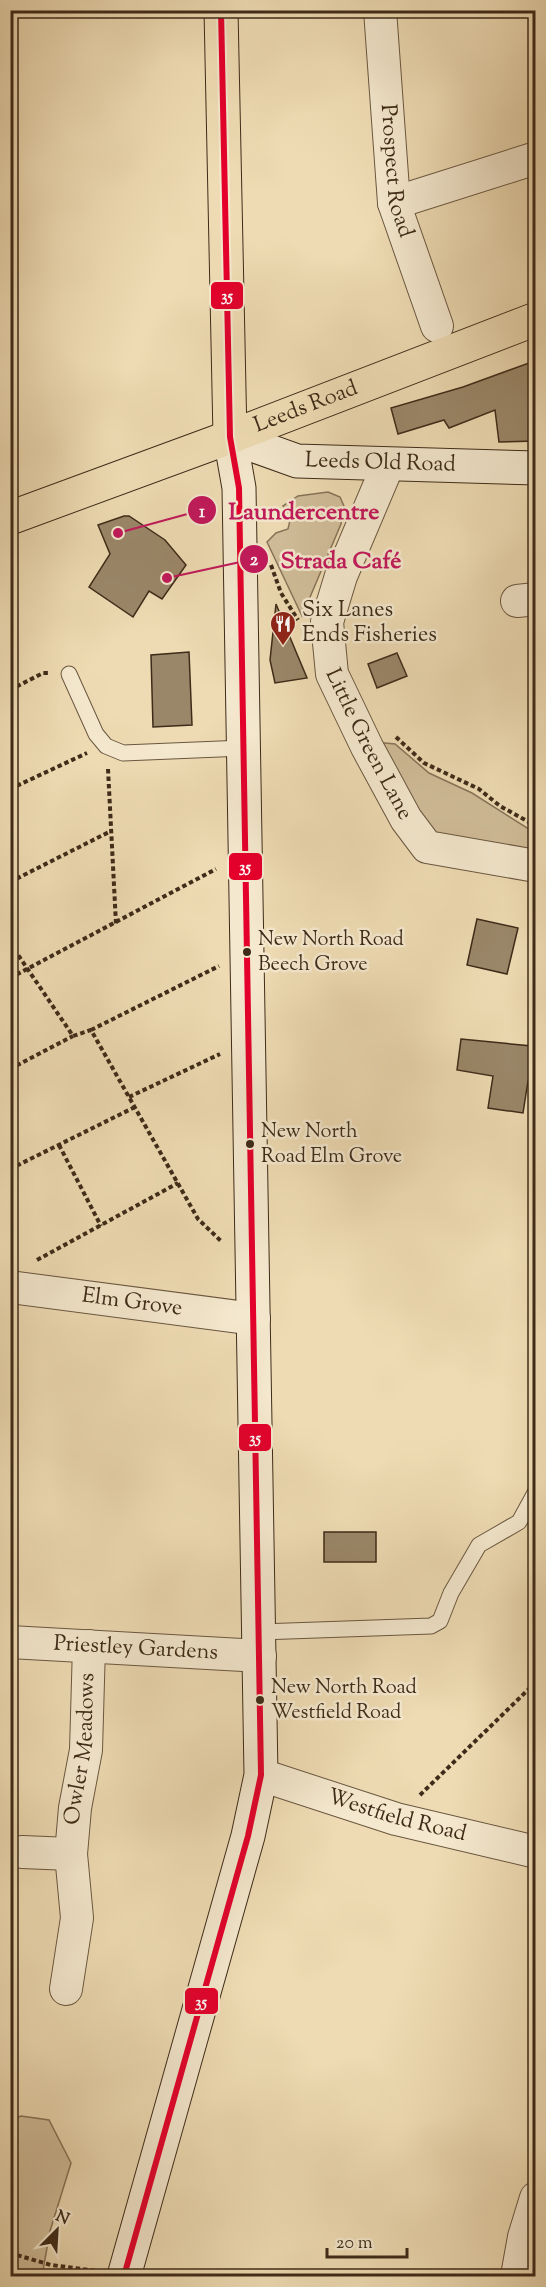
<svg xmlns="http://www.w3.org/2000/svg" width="546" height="2287" viewBox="0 0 546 2287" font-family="'Sorts Mill Goudy',serif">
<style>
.green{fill:#d0bd99;stroke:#877459;stroke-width:1.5}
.building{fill:#9a8769;stroke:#3e2b19;stroke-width:1.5}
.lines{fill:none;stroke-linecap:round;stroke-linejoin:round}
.lane-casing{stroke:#6a5740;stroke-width:17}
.street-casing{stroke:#6a5740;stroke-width:34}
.secondary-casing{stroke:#3e2b19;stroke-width:35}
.primary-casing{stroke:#3e2b19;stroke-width:35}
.path{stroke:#3e2b19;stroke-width:4;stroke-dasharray:4.5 3;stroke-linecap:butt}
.lane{stroke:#f4e8ce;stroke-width:15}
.street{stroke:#f4e8ce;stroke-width:32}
.secondary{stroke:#f4e8ce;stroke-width:33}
.primary{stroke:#eedbb3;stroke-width:33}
.bus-1-casing{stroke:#f4e8ce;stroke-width:10}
.bus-1{stroke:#e4002b;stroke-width:6}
.bus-dot{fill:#3e2b19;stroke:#f4e8ce;stroke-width:2}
.labels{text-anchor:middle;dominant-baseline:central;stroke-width:5;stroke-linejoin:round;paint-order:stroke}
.bus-label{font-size:20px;fill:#3e2b19;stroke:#f4e8ce;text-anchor:start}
.street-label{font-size:22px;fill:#3e2b19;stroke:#f4e8ce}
.poi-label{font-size:22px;fill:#3e2b19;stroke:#f4e8ce;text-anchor:start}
.leader{fill:none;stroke:#c2185b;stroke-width:2}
.callout-dot{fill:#c2185b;stroke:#f4e8ce;stroke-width:2}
.mark-label{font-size:18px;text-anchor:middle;font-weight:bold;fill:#fff}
.callout-label{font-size:24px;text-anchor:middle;font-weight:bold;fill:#c2185b;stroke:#f4e8ce;stroke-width:5;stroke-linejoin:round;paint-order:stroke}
.line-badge{stroke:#f4e8ce;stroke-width:2}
.badge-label{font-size:16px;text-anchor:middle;font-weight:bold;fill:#fff}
</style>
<rect width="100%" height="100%" fill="#eedbb3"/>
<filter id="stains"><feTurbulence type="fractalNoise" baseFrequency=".00333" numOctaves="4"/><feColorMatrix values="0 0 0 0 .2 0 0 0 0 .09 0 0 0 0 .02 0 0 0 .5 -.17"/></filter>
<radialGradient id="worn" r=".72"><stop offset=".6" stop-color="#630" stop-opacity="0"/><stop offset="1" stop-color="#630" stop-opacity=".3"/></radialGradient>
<!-- green -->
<g class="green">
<path d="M328 492 340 497 344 506 341 524 302 616 267 542 276 533 288 529 291 516 283 506 298 496Z"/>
<path d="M375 742 395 744 429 773 472 793 535 833V854L438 835 417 819Z"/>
<path d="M21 2116 49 2120 71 2163 50 2231 42 2276H11V2120Z"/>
</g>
<!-- building -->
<g class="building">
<path d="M529 363 536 416V441L499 442 495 410 449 428 444 420 398 434 391 408 463 387Z"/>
<path d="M124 516H129L165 540 186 565 162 599 149 591 133 617 89 587 110 554 98 525Z"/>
<path d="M276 604 307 678 275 683 270 660Z"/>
<path d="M189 652 192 725 153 727 151 655Z"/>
<path d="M397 653 407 676 377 688 368 664Z"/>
<path d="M477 919 518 928 507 974 467 965Z"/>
<path d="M461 1039 532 1046V1050H536V1082L528 1081 523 1113 488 1108 493 1076 457 1070Z"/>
<rect x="324" y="1532" width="52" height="30"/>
</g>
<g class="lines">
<defs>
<g id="lane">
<path d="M69 674 96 734 106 746 123 753 244 748"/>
<path d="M260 1632 431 1626 440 1621 451 1593 479 1545 519 1522 536 1491"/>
</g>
<g id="street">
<path id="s1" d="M380 10 394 203 437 326"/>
<path d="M394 203 536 158"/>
<path id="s2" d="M388 465 341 576 327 622 330 653 332 674 367 747 406 819 427 847 536 866"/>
<path d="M517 601 536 599"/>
<path id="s3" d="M10 1287 254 1319"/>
<path id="s4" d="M10 1642 260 1656"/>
<path id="s5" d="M261 1775 396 1819 536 1852"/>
<path d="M22 1852 71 1854"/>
<path id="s6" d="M66 1989 77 1918 71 1854 75 1808 86 1750 89 1646"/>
<path d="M517 2276 524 2237 536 2198"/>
</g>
<g id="secondary">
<path id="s7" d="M124 2276 248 1836 261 1775 239 488 230 437 297 461 536 468"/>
</g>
<g id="primary">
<path d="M221 10 230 437"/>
<path id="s8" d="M10 518 230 437 536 319"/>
</g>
</defs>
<!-- lane casing -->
<use href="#lane" class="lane-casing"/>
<!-- street casing -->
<use href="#street" class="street-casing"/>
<!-- secondary casing -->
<use href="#secondary" class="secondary-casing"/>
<!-- primary casing -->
<use href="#primary" class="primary-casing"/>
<!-- path -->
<g class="path">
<path d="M271 565 281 593 298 620"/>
<path d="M10 690 43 673H50"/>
<path d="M396 737 424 763 479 789 500 806 536 826"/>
<path d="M108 769 116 924"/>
<path d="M10 789 87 753"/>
<path d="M10 882 111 831"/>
<path d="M10 943 73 1036 91 1030 198 1219 222 1242"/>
<path d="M10 978 216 869"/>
<path d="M91 1030 219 966"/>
<path d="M10 1069 73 1036"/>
<path d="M129 1097 220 1054"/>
<path d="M59 1145 101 1226"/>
<path d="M10 1169 135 1107"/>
<path d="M37 1260 178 1183"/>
<path d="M420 1795 536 1682"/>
<path d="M10 2253 51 2265 97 2271"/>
</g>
<!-- lane -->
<use href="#lane" class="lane"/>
<!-- street -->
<use href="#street" class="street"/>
<!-- secondary -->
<use href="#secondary" class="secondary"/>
<!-- primary -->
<use href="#primary" class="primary"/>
<defs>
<path id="bus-1" d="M124 2276 248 1836 261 1775 239 488 230 437 221 10"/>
</defs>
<!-- bus-1 casing -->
<use href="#bus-1" class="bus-1-casing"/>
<!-- bus-1 -->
<use href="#bus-1" class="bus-1"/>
</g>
<!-- icons -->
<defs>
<symbol id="restaurant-pin" viewBox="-11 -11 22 30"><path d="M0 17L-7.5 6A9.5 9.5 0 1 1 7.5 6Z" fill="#8f2418" stroke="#f4e8ce"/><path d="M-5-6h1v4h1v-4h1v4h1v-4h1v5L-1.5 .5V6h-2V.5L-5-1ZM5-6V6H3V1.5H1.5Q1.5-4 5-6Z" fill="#fff"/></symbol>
</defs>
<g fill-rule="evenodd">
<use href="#restaurant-pin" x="268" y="609" width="30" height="40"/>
</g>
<!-- markers -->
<g class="bus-dot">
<circle cx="247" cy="952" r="5"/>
<circle cx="250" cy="1144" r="5"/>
<circle cx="260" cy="1700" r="5"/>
</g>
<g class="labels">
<!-- bus labels -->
<g class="bus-label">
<text x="258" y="940">New North Road<tspan x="258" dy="25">Beech Grove</tspan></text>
<text x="261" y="1132">New North<tspan x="261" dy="25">Road Elm Grove</tspan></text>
<text x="271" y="1688">New North Road<tspan x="271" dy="25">Westfield Road</tspan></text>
</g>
<!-- street labels -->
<g class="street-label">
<text stroke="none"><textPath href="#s1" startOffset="162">Prospect Road</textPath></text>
<text stroke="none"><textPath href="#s8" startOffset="316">Leeds Road</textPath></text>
<text stroke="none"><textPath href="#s7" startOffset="2013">Leeds Old Road</textPath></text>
<text stroke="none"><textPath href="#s2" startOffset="300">Little Green Lane</textPath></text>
<text stroke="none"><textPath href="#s3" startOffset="123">Elm Grove</textPath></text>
<text stroke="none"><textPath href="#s4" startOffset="126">Priestley Gardens</textPath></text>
<text stroke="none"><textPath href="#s6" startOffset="242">Owler Meadows</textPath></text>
<text stroke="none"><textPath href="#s5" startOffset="142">Westfield Road</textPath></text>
</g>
<!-- poi labels -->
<g class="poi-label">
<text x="302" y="611">Six Lanes<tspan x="302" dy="25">Ends Fisheries</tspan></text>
</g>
</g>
<!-- callouts -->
<path class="leader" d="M118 533L202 510M167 578L254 559"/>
<g class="callout-dot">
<circle cx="118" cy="533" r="6"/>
<circle cx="167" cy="578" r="6"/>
<circle cx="202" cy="510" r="15"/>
<circle cx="254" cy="559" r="15"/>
</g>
<g class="mark-label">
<text x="202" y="517">1</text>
<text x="254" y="565">2</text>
</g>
<g class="callout-label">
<text x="304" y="519">Laundercentre</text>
<text x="341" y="568">Strada Café</text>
</g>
<g class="line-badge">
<rect x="210" y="281" width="34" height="29" rx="6" fill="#e4002b"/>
<rect x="228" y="852" width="35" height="29" rx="6" fill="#e4002b"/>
<rect x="238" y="1423" width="34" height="29" rx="6" fill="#e4002b"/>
<rect x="184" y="1987" width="35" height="28" rx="6" fill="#e4002b"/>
</g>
<g class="badge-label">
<text x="227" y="301">35</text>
<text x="245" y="872">35</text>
<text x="255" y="1443">35</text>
<text x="201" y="2007">35</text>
</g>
<!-- margin -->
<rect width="546" height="2287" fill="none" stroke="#eedbb3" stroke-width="36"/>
<rect x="12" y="12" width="522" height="2263" fill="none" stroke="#3e2b19" stroke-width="3"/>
<rect x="18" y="18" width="510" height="2251" fill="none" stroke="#3e2b19" stroke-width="1.5"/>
<!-- north arrow -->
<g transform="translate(57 2230) rotate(24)" stroke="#f4e8ce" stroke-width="4.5" paint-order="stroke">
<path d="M0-4.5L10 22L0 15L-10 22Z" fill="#3e2b19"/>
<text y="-9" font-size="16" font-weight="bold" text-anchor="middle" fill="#3e2b19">N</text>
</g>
<!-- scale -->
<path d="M327 2248v9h80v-9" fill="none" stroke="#3e2b19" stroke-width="3"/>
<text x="336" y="2248" font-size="18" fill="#3e2b19" stroke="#f4e8ce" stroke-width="4.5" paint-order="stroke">20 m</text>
<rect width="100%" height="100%" filter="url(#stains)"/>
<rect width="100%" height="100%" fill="url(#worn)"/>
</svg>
